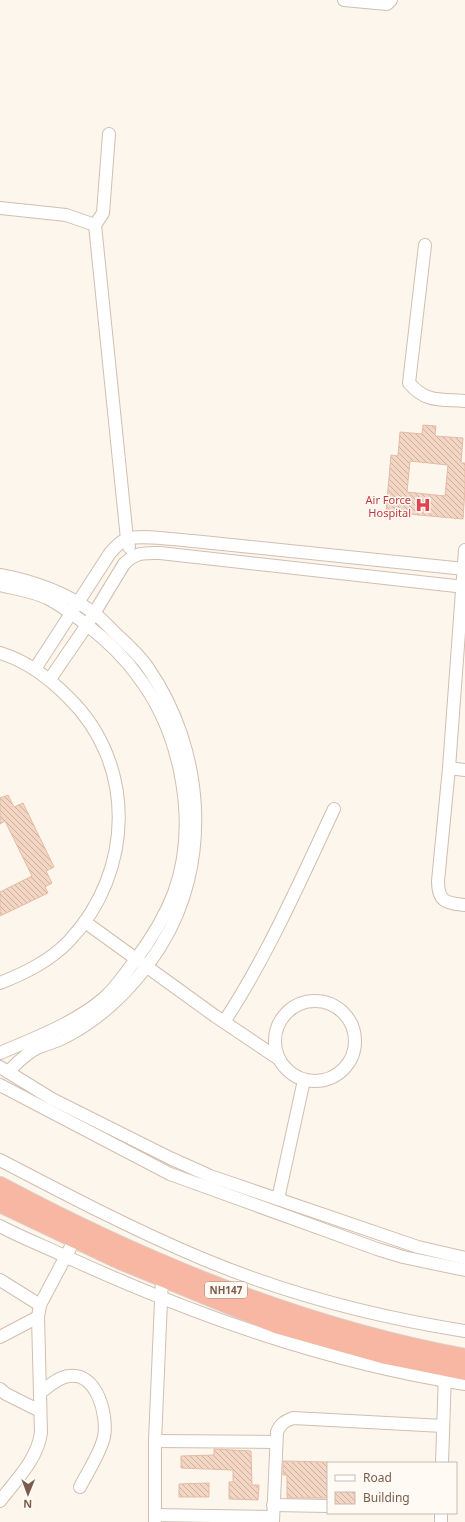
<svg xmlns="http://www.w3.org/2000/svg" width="465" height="1522" viewBox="0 0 465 1522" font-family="'Noto Sans',sans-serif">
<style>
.building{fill:url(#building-back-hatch);stroke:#e6bba3;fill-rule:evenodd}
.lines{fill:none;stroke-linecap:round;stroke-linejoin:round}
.minor-casing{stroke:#d1beb0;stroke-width:14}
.highway-casing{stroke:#dad1cd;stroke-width:20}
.minor{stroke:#fff;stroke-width:12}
.highway{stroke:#f7b7a3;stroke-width:18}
.labels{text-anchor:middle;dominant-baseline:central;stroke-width:3;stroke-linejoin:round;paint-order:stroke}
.shield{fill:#fffaf3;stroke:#a28b7f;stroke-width:1}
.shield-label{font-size:10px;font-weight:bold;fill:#7a5c4d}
.health-label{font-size:11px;fill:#be3a42;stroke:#fffaf3;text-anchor:end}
</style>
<defs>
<pattern id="building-back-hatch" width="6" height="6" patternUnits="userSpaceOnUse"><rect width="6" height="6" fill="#f3d5c3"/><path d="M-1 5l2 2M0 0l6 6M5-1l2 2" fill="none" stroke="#cab0a1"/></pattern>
</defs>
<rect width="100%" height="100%" fill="#fdf6ec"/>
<!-- building -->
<g class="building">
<path d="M423 425 436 426 435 436 463 438 461 463H465V488L463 519 386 512 391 455 398 456 400 432 422 434ZM410 461 448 465 445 496 407 492Z"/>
<path d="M8 795 14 807 23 803 54 867 46 871 52 883 45 887 48 893 0 916V892L32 876 5 821 0 824V798Z"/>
<path d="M214 1449 251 1451 252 1485H259L258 1500 229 1499V1482H233V1470L181 1468V1456L214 1455Z"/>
<path d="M283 1461 328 1462V1498H287V1475H283Z"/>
<path d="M209 1483V1497H179V1484Z"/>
</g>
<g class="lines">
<defs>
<g id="minor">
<path d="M344 0 387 4 391 0"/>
<path d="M0 208 66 215 95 225 127 539 129 547"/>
<path d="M95 225 103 213 109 134"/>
<path d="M425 245 409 383C426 403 441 399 465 401"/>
<path d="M465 550 449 768 438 881C438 902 446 903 465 905"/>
<path d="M0 575C33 581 66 593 94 613 102 619 109 627 116 634 127 644 140 656 148 668 204 749 213 863 160 947 136 984 104 1017 65 1037 56 1042 46 1044 37 1048 25 1054 17 1063 8 1072"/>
<path d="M0 585C16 589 32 591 47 598 61 605 74 615 87 625 105 639 124 657 137 675 182 733 199 824 174 893 164 919 150 941 134 962 124 975 115 989 103 999 73 1024 35 1038 0 1053"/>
<path d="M0 653C27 661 49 678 68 697 137 764 134 872 69 941 50 961 25 973 0 983"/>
<path d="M35 669 110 553C115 548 120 541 127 539 143 534 175 540 193 541L465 569"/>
<path d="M50 679 87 625 124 564C136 552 144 553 160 553L465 587"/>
<path d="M449 768 465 770"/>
<path d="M85 922 215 1016 279 1059"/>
<circle cx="315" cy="1041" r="40"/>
<path d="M224 1022C268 955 300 881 334 809"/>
<path d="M0 1067 52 1099 170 1158 210 1176 418 1247 465 1258"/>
<path d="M0 1085 170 1174 377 1249 403 1257 465 1270"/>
<path d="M0 1160C67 1195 134 1230 203 1259 287 1294 376 1317 465 1331"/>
<path d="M278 1199 304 1080"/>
<path d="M0 1226C22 1238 46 1247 69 1258 196 1316 326 1362 465 1384"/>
<path d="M0 1280 40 1305"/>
<path d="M0 1337 38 1317"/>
<path d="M0 1389 6 1394 40 1411"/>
<path d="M40 1393C48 1387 58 1377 69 1376 97 1372 108 1415 104 1437 100 1454 88 1471 80 1487"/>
<path d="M155 1441 276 1442"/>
<path d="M442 1463 445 1373"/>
<path d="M0 1501C16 1480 37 1460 41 1433L38 1317 40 1305 75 1239"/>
<path d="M273 1505 328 1506"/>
<path d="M155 1515 273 1517"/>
<path d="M155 1522V1441L162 1278"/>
<path d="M273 1522 277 1432C280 1424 285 1421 293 1418L443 1426"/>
<path d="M441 1522V1513"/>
</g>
<g id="highway">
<path d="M0 1186C146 1264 302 1328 465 1358"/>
<path d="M0 1203 120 1260 276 1324 386 1355 465 1371"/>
</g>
</defs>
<!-- minor casing -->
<use href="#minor" class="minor-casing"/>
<!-- highway casing -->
<use href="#highway" class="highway-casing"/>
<!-- minor -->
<use href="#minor" class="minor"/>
<!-- highway -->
<use href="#highway" class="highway"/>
</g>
<!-- icons -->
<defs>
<symbol id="hospital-bare" viewBox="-9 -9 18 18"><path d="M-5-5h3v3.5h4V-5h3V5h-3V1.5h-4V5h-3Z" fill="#e0444e" stroke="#fffaf3" stroke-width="2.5" paint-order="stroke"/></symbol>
</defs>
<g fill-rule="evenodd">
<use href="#hospital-bare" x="412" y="494" width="22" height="22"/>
</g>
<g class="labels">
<!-- shield labels -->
<rect class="shield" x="205" y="1282" width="42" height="16" rx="3"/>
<g class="shield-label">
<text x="226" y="1290">NH147</text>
</g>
<!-- health labels -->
<g class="health-label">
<text x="411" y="499">Air Force<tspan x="411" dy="13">Hospital</tspan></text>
</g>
</g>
<!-- legend -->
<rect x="327" y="1462" width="130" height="52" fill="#fffaf3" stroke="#cabbb1"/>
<rect x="335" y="1475" width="20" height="6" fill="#ffffff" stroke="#cabbb1"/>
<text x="363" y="1482" font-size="12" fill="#7a5c4d">Road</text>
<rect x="335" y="1492" width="20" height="12" fill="url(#building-back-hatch)" stroke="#cabbb1"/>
<text x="363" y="1502" font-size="12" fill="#7a5c4d">Building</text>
<!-- north arrow -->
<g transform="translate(28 1494) rotate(181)" stroke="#fffaf3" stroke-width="3" paint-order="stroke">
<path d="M0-3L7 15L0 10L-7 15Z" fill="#7a5c4d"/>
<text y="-6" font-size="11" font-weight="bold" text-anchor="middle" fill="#7a5c4d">N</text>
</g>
</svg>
